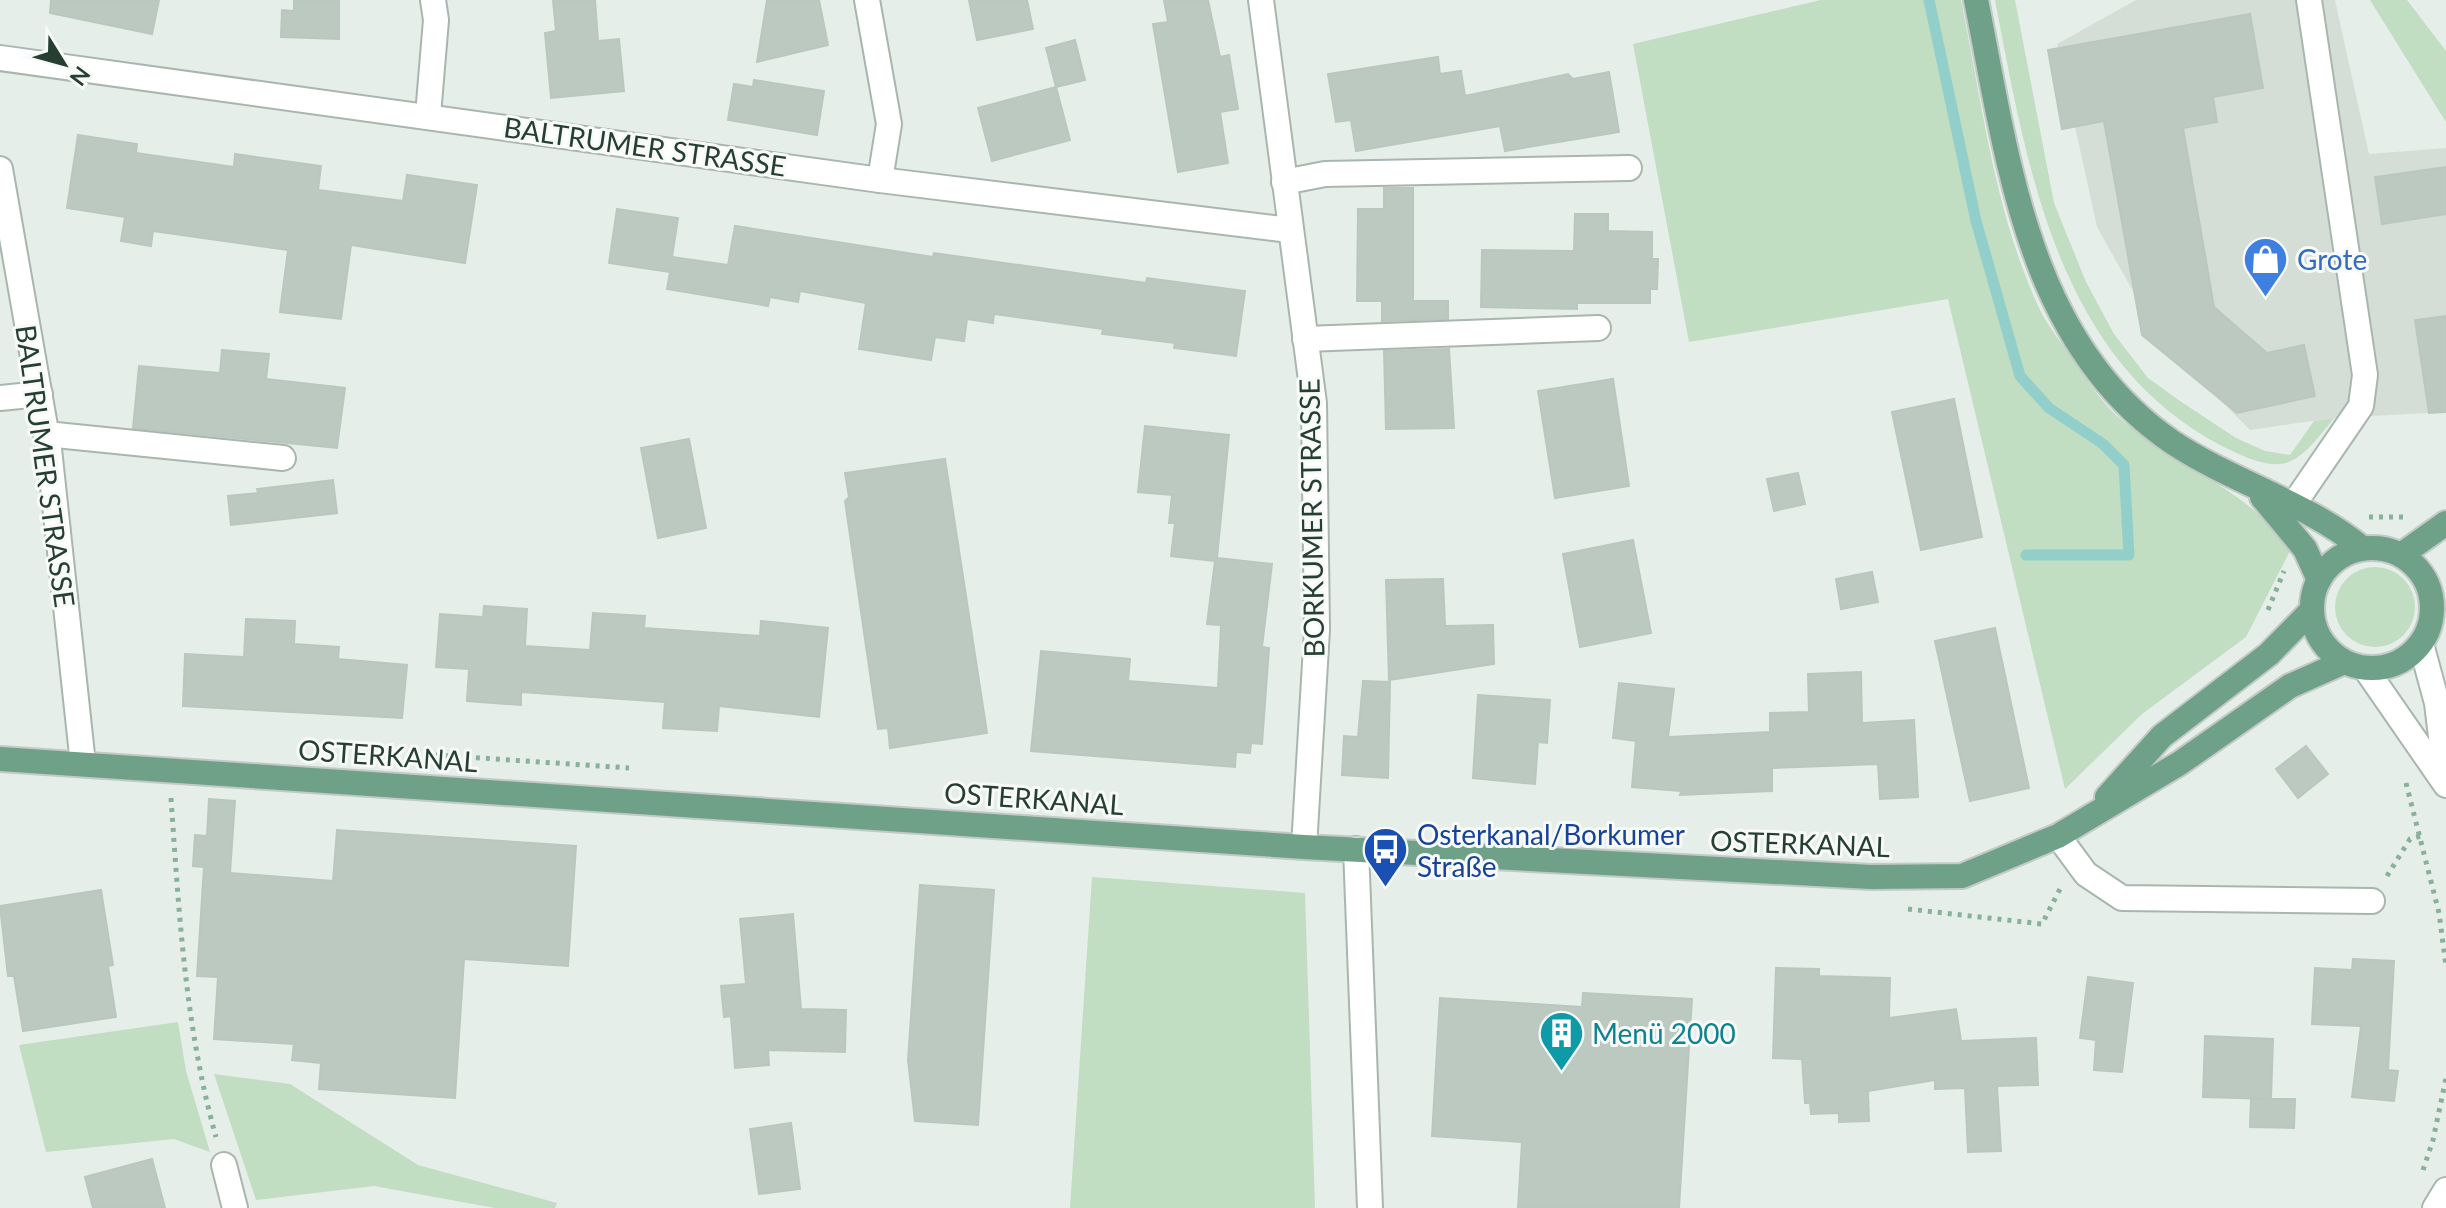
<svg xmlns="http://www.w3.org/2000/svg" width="2446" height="1208" viewBox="0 0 2446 1208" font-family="Lato,sans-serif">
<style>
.built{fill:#d4ded7}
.green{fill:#c1ddc2}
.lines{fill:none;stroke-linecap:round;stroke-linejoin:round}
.stream{stroke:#93cfca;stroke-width:11}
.building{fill:#bcc9c1;stroke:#b9c8be;stroke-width:2}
.minor-casing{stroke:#a9b6ae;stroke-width:28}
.major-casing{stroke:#c2c9c6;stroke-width:28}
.path{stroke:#89b09a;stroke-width:5;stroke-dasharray:4 6;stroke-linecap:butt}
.minor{stroke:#fff;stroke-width:24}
.major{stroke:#6ea187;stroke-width:24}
.labels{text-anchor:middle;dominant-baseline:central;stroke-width:6;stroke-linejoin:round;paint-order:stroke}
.street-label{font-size:28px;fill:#263f32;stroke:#f7faf8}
.shop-label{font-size:28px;fill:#366cbe;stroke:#f7faf8;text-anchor:start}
.transit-label{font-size:28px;fill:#164399;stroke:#f7faf8;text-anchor:start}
.culture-label{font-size:28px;fill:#0d838f;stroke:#f7faf8;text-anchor:start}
</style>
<rect width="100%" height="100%" fill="#e6eee9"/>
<!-- built -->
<path class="built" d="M2136 0H2335L2369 154 2446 148V412L2334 418 2250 430 2161 341 2097 227 2057 44Z"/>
<!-- green -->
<g class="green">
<path d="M1821 0H1961C1982 103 1995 215 2040 310 2049 328 2063 345 2074 361 2088 382 2104 406 2124 422 2178 466 2249 491 2291 549L2246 637 2142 714 2065 789 1948 299 1689 342 1633 44Z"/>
<path d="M1995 0H2015L2054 203 2086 282 2114 334 2148 378 2180 401 2236 438 2265 451 2290 455 2314 421 2334 418C2295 468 2284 477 2224 447 2057 362 2027 166 1995 0Z"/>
<path d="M2370 0H2407L2446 51V122Z"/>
<circle cx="2375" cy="607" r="40"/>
<path d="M1092 877 1305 893 1315 1208H1070Z"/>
<path d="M178 1022 186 1071 210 1152 174 1139 46 1152 19 1045Z"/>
<path d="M214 1074 290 1084 418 1165 557 1203 555 1208H495L374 1186 256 1200Z"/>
</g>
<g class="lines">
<!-- stream -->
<path class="stream" d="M1929 0 1976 221 2020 376 2049 408 2103 444 2124 465 2129 555H2026"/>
</g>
<!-- building -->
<g class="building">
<path d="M51 0H159L152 34 50 13Z"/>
<path d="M294 0H339V39L281 37 282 10 294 11Z"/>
<path d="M553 0H595L598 41 619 39 624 91 551 98 545 33 556 31Z"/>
<path d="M767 0H819L828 45 757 62Z"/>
<path d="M969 0H1027L1033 29 977 40Z"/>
<path d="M1164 0H1208L1220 57 1229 55 1238 109 1220 112 1228 163 1178 172 1153 24 1168 22Z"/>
<path d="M2250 14 2263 88 2213 97 2217 122 2183 128 2214 307 2267 353 2304 345 2315 396 2237 413 2142 335 2104 121 2062 129 2048 50Z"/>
<path d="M1075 40 1085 80 1056 87 1046 48Z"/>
<path d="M1438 57 1440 74 1461 71 1465 96 1568 74 1573 79 1609 72 1619 132 1505 151 1500 126 1356 151 1351 120 1336 122 1328 74Z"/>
<path d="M754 80 824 91 817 135 728 120 734 84 753 87Z"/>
<path d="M1056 87 1070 140 992 161 978 108Z"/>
<path d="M78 135 137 144 136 153 234 167 235 154 321 166 318 190 403 201 407 175 477 185 465 263 351 245 341 319 280 312 288 250 153 231 151 246 121 241 125 217 67 208Z"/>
<path d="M2446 167V214L2382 224 2375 177Z"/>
<path d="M1384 188H1413V301H1448V319L1382 321V301H1357L1358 209H1384Z"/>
<path d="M617 209 678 218 672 257 728 265 735 226 933 257 934 253 1146 283 1147 278 1245 291 1236 356 1174 348 1175 343 1102 334 1103 329 994 314 993 323 967 319 964 341 935 337 931 360 859 349 866 303 800 291 798 302 770 297 768 306 667 289 670 272 609 263Z"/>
<path d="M1575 214H1608V231L1652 232V259H1658L1657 289H1650V303H1577V309L1481 307 1482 250 1574 251Z"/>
<path d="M2446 316V412L2429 413 2415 320Z"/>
<path d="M1449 349 1454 428 1386 429 1384 351Z"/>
<path d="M222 350 269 354 266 379 345 388 337 448 133 428 139 366 220 373Z"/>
<path d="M1613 379 1629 486 1555 498 1538 391Z"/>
<path d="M1954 399 1982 537 1921 550 1892 412Z"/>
<path d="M1145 426 1229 435 1217 558 1272 564 1262 647 1269 648 1262 744 1251 743 1250 753 1236 752 1235 767 1031 751 1041 651 1130 659 1128 681 1218 688 1221 625 1207 624 1215 561 1171 556 1175 523H1169L1172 495 1138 492Z"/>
<path d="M689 439 706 528 658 538 641 448Z"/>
<path d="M945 459 987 733 890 748 888 728 878 729 845 501 849 497 845 473Z"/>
<path d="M1798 473 1805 504 1774 511 1767 479Z"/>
<path d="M333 480 337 513 231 525 228 496 258 493 257 489Z"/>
<path d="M1633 540 1651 633 1580 647 1563 554Z"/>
<path d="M1872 572 1878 602 1841 609 1836 579Z"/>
<path d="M1443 579 1445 626 1493 625 1494 664 1389 680 1386 580Z"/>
<path d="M484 606 527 609 525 646 590 650 593 613 645 616 644 628 760 636 761 621 828 628 819 717 719 706 717 731 663 728 665 702 521 692V705L467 701 469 669 436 667 440 614 483 617Z"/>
<path d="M246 619 295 621 294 644 339 647 338 659 407 665 402 718 183 706 185 654 244 657Z"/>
<path d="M1995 628 2029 788 1970 801 1935 641Z"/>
<path d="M1861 672 1862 723 1914 720 1918 797 1880 799 1878 764 1772 768V791L1680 795 1681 791 1632 787 1636 741 1613 738 1619 683 1674 689 1668 737 1770 732V713L1809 712 1808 674Z"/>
<path d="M1363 681 1390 682 1388 778 1342 775 1344 736 1358 737Z"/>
<path d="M1478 695 1550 700 1547 743 1538 742 1535 784 1473 778Z"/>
<path d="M2306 746 2328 774 2298 798 2276 769Z"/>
<path d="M209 799 235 801 230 873 333 881 337 830 576 846 568 966 464 959 455 1098 319 1089 321 1063 292 1060 294 1044 214 1039 218 977 197 976 204 867 193 866 195 835 207 836Z"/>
<path d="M920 885 994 890 978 1125 915 1121 908 1060Z"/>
<path d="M101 890 113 965 108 966 116 1017 23 1031 14 976H8L0 906Z"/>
<path d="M793 914 801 1009 846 1010 845 1052 768 1050 769 1065 735 1068 731 1016 724 1017 721 986 746 984 740 919Z"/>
<path d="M2353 959 2394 961 2388 1070 2398 1071 2394 1101 2352 1097 2361 1026 2312 1024 2315 968 2352 970Z"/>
<path d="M1776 968 1819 969V976L1890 978 1889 1018 1956 1009 1961 1041 2036 1038 2038 1085 1997 1086 2001 1151 1968 1152 1965 1088 1935 1089V1080L1868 1091 1869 1121 1839 1122V1113L1811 1114 1810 1103H1805L1802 1059 1773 1058Z"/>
<path d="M2088 977 2133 983 2122 1072 2094 1070 2096 1040 2080 1038Z"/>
<path d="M1583 993 1692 999 1679 1208H1518L1522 1142 1432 1136 1440 998 1582 1007Z"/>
<path d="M2205 1036 2273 1039 2271 1099 2203 1097Z"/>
<path d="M2251 1099H2295L2294 1128 2250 1127Z"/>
<path d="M791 1123 800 1189 759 1194 750 1129Z"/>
<path d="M152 1159 165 1208H93L85 1177Z"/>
</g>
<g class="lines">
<defs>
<g id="minor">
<path d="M867 0 889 124 880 180"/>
<path d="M1261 0 1314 403 1317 630 1304 847"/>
<path d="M0 58 880 180 1290 230"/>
<path d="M428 115 436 20 433 0"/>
<path d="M0 169 49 449 83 764"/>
<path d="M1284 182 1325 174 1629 168"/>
<path d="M1305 339 1598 328"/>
<path d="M0 398 40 394"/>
<path d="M46 434 283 458"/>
<path d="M2283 520 2361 406 2365 375 2309 0"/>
<path d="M2421 644 2437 703 2446 779"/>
<path d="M2365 668 2446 785"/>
<path d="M2058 836 2086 874 2122 898 2372 901"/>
<path d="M1356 849 1370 1208"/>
<path d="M224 1165 235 1208"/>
<path d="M2435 1208 2446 1190"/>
</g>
<g id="major">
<path d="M1976 0C2008 159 2027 343 2172 442 2232 482 2306 502 2362 548"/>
<path d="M2262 497 2305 549 2319 580"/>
<circle cx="2372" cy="608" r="60"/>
<path d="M2401 555 2446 523"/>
<path d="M0 759 1304 847 1871 877 1962 876 2058 836 2180 763 2290 686 2344 662"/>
<path d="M2107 797 2162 736 2269 654 2312 610"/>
</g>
</defs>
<!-- minor casing -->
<use href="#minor" class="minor-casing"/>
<!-- major casing -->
<use href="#major" class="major-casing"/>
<!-- path -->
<g class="path">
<path d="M2369 517H2403"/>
<path d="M2268 610 2284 571"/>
<path d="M436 755 629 768"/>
<path d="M2406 783 2439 913 2446 966"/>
<path d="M171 798C179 912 185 1027 216 1137"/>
<path d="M2387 876 2410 839 2421 836"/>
<path d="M1908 909 2042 924 2060 889"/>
<path d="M2423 1170 2433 1140 2446 1078"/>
</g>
<!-- minor -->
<use href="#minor" class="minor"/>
<!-- major -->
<use href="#major" class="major"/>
</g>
<!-- icons -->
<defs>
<symbol id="shop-pin" viewBox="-11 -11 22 30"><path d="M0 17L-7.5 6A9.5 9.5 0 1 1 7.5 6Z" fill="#3f7fe0" stroke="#f7faf8"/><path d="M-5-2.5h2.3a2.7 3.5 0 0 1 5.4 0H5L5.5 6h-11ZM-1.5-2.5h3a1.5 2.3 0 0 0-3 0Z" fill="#fff"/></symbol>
<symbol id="bus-pin" viewBox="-11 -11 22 30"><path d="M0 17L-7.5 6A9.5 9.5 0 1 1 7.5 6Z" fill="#1a4fb4" stroke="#f7faf8"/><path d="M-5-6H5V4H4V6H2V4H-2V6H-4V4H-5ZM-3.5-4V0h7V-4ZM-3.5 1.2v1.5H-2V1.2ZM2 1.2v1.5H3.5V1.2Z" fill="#fff"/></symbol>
<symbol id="building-pin" viewBox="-11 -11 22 30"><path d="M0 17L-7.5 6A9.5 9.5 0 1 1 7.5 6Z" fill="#0f9aa8" stroke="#f7faf8"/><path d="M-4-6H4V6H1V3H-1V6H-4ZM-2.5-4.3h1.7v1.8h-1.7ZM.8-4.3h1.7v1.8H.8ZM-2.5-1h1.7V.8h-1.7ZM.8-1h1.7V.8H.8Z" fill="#fff"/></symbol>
</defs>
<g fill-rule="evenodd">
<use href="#shop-pin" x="2240" y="234" width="51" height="69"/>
<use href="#bus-pin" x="1360" y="824" width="51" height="69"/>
<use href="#building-pin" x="1536" y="1008" width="51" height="69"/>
</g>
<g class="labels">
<!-- street labels -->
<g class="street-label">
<text transform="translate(645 146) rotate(8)">BALTRUMER STRASSE</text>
<text transform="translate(46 466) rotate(82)">BALTRUMER STRASSE</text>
<text transform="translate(1311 518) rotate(-91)">BORKUMER STRASSE</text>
<text transform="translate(388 755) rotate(4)">OSTERKANAL</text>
<text transform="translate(1034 798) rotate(4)">OSTERKANAL</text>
<text transform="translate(1800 843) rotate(2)">OSTERKANAL</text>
</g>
<!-- shop labels -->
<g class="shop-label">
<text x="2297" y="259">Grote</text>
</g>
<!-- transit labels -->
<g class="transit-label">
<text x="1417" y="834">Osterkanal/Borkumer<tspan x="1417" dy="32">Straße</tspan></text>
</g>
<!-- culture labels -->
<g class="culture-label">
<text x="1592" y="1033">Menü 2000</text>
</g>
</g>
<!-- north arrow -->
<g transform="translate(64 64) rotate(127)" stroke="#f7faf8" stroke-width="6" paint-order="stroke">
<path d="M0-6L14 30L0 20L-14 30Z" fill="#263f32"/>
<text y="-12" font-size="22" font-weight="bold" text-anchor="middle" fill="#263f32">N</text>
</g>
</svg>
